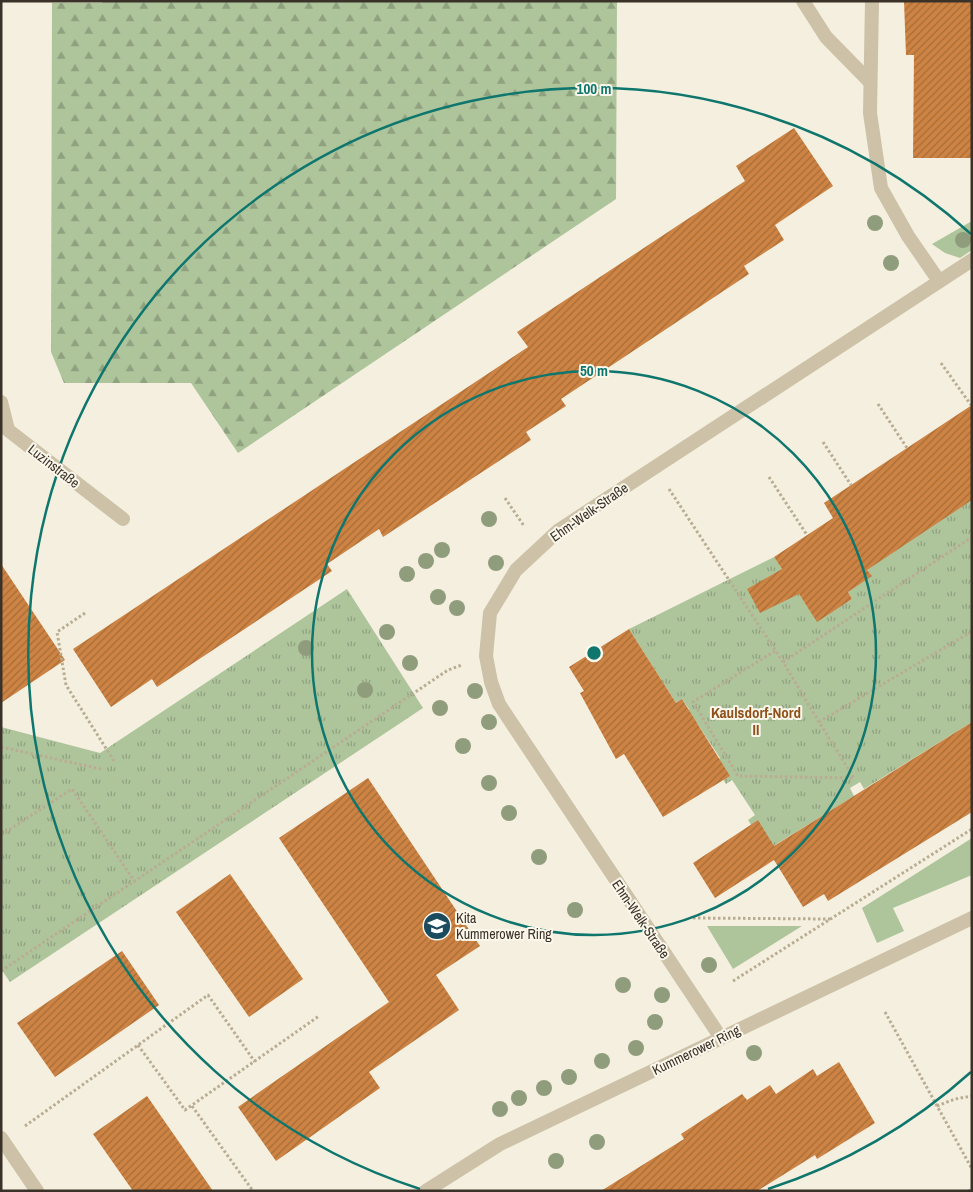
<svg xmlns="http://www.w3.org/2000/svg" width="973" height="1192" viewBox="0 0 973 1192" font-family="'Archivo Narrow',sans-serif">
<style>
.green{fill:#aec59c}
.forest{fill:url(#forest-firs)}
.park{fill:url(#park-tufts)}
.building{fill:url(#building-hatch)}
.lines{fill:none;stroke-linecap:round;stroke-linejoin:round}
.path{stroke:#b9ac92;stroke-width:3;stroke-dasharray:2.5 2.5;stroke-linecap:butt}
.service{stroke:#cdc2a8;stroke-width:14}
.minor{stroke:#cdc2a8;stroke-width:14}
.tree{fill:#909d7c}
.ring{fill:none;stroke:#0f766e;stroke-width:2.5}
.labels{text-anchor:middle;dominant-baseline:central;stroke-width:4;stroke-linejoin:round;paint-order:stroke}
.street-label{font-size:14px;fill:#3a3229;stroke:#fbf7eb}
.poi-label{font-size:14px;fill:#3a3229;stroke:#fbf7eb;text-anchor:start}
.neighbourhood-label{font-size:15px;font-weight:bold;fill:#8e511c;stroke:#fbf7eb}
.centre{fill:#0f766e;stroke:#fbf7eb;stroke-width:2.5}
.ring-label{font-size:15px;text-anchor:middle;font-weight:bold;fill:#0f766e;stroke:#fbf7eb;stroke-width:4;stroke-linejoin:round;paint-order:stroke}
</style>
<defs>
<pattern id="forest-firs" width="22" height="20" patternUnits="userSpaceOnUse" patternTransform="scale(1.25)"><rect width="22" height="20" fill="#aec59c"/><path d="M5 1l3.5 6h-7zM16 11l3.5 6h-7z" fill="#8fa17f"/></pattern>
<pattern id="park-tufts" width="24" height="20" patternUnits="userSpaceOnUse" patternTransform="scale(1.25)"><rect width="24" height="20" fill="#aec59c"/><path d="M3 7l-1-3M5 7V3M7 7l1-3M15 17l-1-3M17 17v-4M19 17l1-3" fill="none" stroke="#8fa17f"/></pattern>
<pattern id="building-hatch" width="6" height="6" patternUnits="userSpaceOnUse" patternTransform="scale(1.25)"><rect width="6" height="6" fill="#cd8343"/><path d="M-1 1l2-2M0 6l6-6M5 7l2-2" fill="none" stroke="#a76c38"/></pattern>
</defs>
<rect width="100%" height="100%" fill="#f4efde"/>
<!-- green -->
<g class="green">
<path d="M972 221V250L960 258 945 253 932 244Z"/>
<path d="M972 838V875L893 908 904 931 877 943 862 908Z"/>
<path d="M707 926H802L733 969Z"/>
</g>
<!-- forest -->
<path class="forest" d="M103 1H617L616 199 238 453 191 383H64L51 352 52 3H102Z"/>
<!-- park -->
<g class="park">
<path d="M972 500V722L864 789 860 782 850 788 854 796 767 850 748 820 755 815 732 780 726 784 713 763 720 758 697 723 690 727 682 714 689 709 682 699 676 703 629 629 774 557 817 621 852 599 848 592 871 576 862 562Z"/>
<path d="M347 589 423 708 10 982 1 969V727L100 753Z"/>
</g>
<!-- building -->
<g class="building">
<path d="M904 1H972V158H913L914 55H906Z"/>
<path d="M794 128 833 186 775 225 784 240 744 266 749 274 561 399 566 406 526 432 531 440 383 537 379 529 327 564 332 571 157 687 152 679 111 707 73 649 528 347 517 332 745 181 736 166Z"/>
<path d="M972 405V500L867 570 872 576 848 592 852 599 817 622 799 594 760 613 747 589 782 569 774 557 833 518 824 503Z"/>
<path d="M1 564 65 660 1 703Z"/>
<path d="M629 629 676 703 682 699 730 776 663 817 624 754 616 759 580 693 584 691 569 667Z"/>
<path d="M972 722V812L828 901 824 894 803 907 774 860 715 898 693 863 758 820 774 846Z"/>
<path d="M368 778 480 946 436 975 459 1010 369 1072 380 1088 276 1161 238 1107 389 1002 279 838Z"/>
<path d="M230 874 303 979 249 1017 176 912Z"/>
<path d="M122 951 159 1005 55 1077 17 1023Z"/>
<path d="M839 1062 875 1123 817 1159 815 1155 757 1191H601L684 1139 681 1134 742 1094 747 1100 770 1085 776 1094 813 1069 817 1076Z"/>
<path d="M147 1096 213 1191H133L93 1134Z"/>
</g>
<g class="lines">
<!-- path -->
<g class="path">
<path d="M941 363 971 405"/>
<path d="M878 404 907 448"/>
<path d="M823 442 851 485"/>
<path d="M769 477 807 535"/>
<path d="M669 489 783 662 819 722"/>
<path d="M505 498 524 526"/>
<path d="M85 613 57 632 66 685 114 761"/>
<path d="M775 651 693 702 738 776 854 778 819 722 969 633H972"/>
<path d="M783 662 972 537"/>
<path d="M1 747 101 769"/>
<path d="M1 835 72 789 135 882"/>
<path d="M693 918 830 919"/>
<path d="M1 971 448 670 462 665"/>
<path d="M733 981 972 829"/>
<path d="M885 1012 972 1169"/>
<path d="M138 1045 185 1110 319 1016"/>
<path d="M192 1106 253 1191"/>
<path d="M937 1106 955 1099 972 1096"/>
<path d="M25 1126 208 995 255 1062"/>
<path d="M968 1191 972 1190"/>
</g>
<!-- service -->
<g class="service">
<path d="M803 1 826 37 870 82"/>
<path d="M872 1 870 113 881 188 908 236 939 281"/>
</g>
<!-- minor -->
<g class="minor">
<path d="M1 402 8 430 123 519"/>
<path d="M721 1038 499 704 491 682 486 656 490 613 516 570 559 530 972 260"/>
<path d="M1 1138 37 1191"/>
<path d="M426 1191 500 1144 972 918"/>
</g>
</g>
<!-- trees -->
<g class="tree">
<circle cx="875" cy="223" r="8"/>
<circle cx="963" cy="240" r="8"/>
<circle cx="891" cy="263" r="8"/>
<circle cx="489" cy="519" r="8"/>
<circle cx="442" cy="550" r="8"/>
<circle cx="426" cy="561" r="8"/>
<circle cx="496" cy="563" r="8"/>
<circle cx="407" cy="574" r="8"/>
<circle cx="438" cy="597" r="8"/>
<circle cx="457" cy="608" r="8"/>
<circle cx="387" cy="632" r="8"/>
<circle cx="306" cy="648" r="8"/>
<circle cx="410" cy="663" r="8"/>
<circle cx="365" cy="690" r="8"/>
<circle cx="475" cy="691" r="8"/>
<circle cx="440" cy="708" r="8"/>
<circle cx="489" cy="722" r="8"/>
<circle cx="463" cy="746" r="8"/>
<circle cx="489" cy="783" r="8"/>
<circle cx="509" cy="813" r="8"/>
<circle cx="539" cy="857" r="8"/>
<circle cx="575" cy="910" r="8"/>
<circle cx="709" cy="965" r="8"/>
<circle cx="623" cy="985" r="8"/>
<circle cx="662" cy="995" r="8"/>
<circle cx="655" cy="1022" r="8"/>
<circle cx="636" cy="1048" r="8"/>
<circle cx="754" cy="1053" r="8"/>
<circle cx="602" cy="1061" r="8"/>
<circle cx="569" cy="1077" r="8"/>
<circle cx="544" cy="1088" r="8"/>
<circle cx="519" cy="1098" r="8"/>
<circle cx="500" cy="1109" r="8"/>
<circle cx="597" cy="1142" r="8"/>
<circle cx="556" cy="1161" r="8"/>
</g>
<!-- distance rings -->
<g class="ring">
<circle cx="594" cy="653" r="282"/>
<path d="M971 1072A564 564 0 0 1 768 1189M420 1189A564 564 0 1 1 971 234"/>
</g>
<!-- icons -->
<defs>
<symbol id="school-disc" viewBox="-11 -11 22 22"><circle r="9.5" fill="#1b4b5f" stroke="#fbf7eb"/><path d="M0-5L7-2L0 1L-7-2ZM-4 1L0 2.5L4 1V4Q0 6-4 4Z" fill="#fff"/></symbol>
</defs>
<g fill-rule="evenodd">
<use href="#school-disc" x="421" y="910" width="32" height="32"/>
</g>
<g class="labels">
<!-- street labels -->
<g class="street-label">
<text transform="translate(54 466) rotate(38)">Luzinstraße</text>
<text transform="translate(589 512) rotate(-35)">Ehm-Welk-Straße</text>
<text transform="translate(641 919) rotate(56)">Ehm-Welk-Straße</text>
<text transform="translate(696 1050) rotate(-26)">Kummerower Ring</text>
</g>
<!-- poi labels -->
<g class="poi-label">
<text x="456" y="918">Kita<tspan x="456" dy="16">Kummerower Ring</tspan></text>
</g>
<!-- neighbourhood labels -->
<g class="neighbourhood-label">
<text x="756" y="712">Kaulsdorf-Nord<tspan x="756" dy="17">II</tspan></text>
</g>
</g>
<circle cx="594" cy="653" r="8" class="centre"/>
<g class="ring-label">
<text x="594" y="94">100 m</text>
<text x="594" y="376">50 m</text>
</g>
<!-- border -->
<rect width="973" height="1192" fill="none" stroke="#3a3229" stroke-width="5"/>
</svg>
